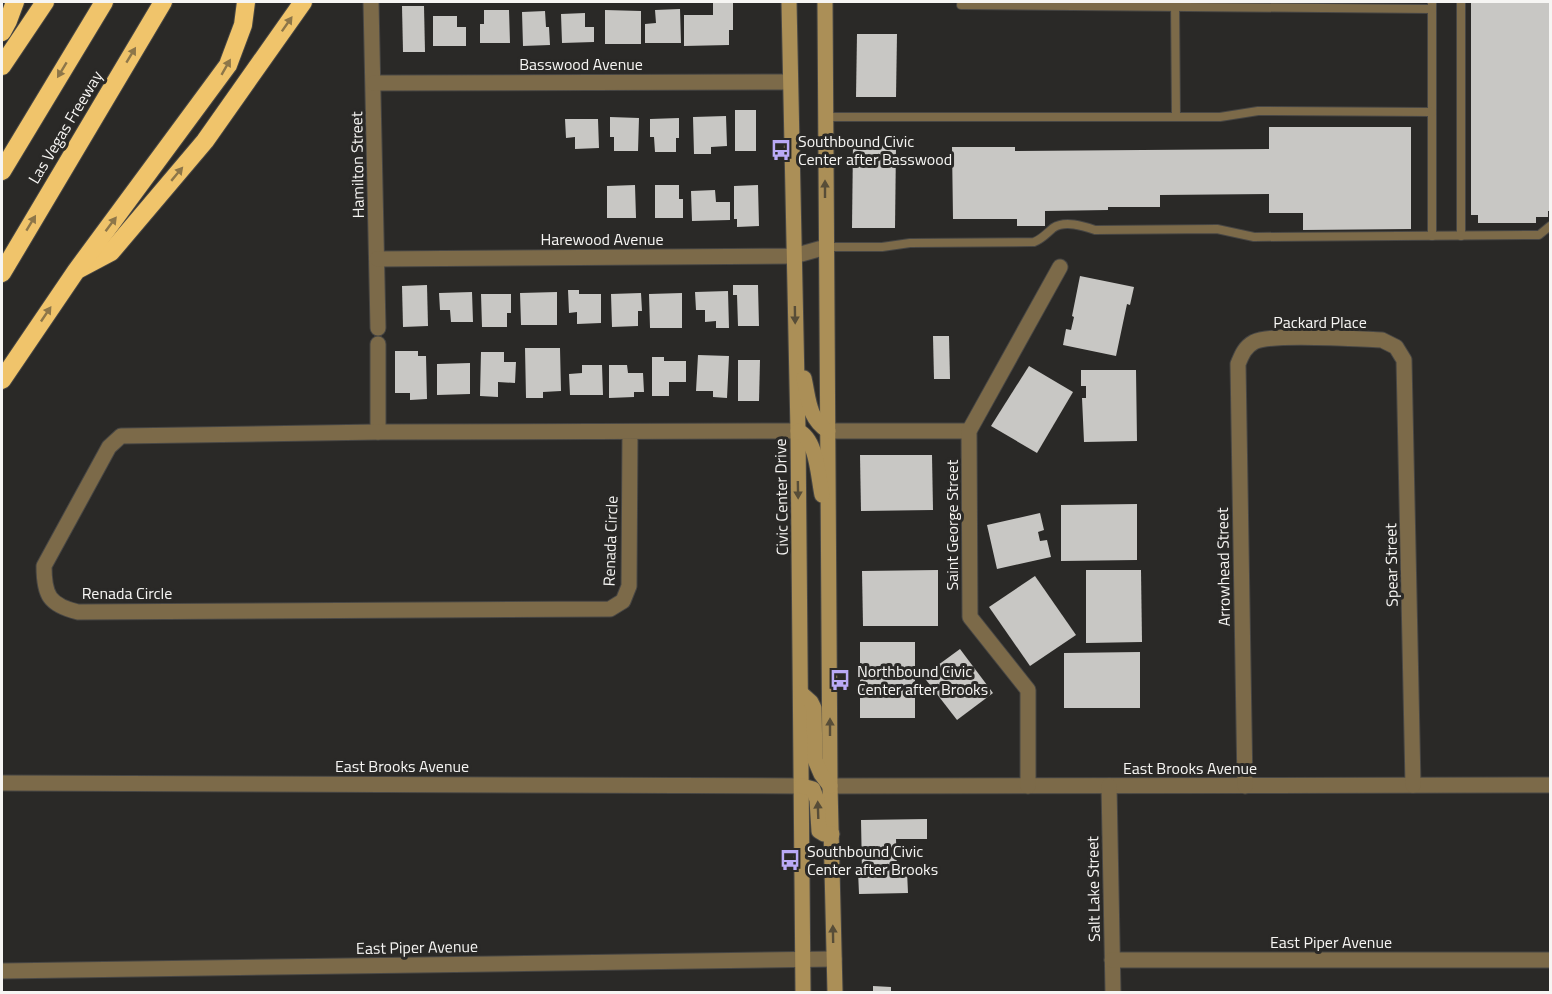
<svg xmlns="http://www.w3.org/2000/svg" width="1552" height="994" viewBox="0 0 1552 994" font-family="'Titillium Web',sans-serif">
<style>
.building{fill:#c8c7c4}
.lines{fill:none;stroke-linecap:round;stroke-linejoin:round}
.lane-casing{stroke:#474644;stroke-width:10}
.street-casing{stroke:#474644;stroke-width:17}
.secondary-casing{stroke:#474644;stroke-width:17}
.highway-casing{stroke:#474644;stroke-width:20}
.lane{stroke:#7c6a49;stroke-width:8}
.street{stroke:#7c6a49;stroke-width:15}
.secondary{stroke:#ab8f57;stroke-width:15}
.highway{stroke:#f0c46b;stroke-width:18}
.oneway{fill:#8d7649}
.oneway2{fill:#574d38}
.labels{text-anchor:middle;dominant-baseline:central;stroke-width:6;stroke-linejoin:round;paint-order:stroke}
.street-label{font-size:16px;fill:#f6f5f3;stroke:#2a2927}
.poi-label{font-size:16px;fill:#f6f5f3;stroke:#2a2927;text-anchor:start}
</style>
<rect width="100%" height="100%" fill="#2a2927"/>
<!-- building -->
<g class="building">
<path d="M713 2H733V30H729V45L684 46V15H713Z"/>
<path d="M1471 2H1550V211H1548V217H1536V223H1478V215H1471Z"/>
<path d="M402 6H424L425 52H403Z"/>
<path d="M680 9 681 43H645V24L656 23 655 10Z"/>
<path d="M484 10H509L510 43H480V24H484Z"/>
<path d="M605 10 641 11V44H605Z"/>
<path d="M545 11 546 27H549L550 45 523 46 522 12Z"/>
<path d="M585 13V27H594V42L562 43 561 14Z"/>
<path d="M433 16H457V27H466V46H433Z"/>
<path d="M857 34H897L896 97H856Z"/>
<rect x="735" y="110" width="21" height="41"/>
<path d="M726 116 727 146 711 147V154H694L693 117Z"/>
<path d="M610 117 639 118 638 151H614V137H610Z"/>
<path d="M679 118V138H676V152H655L654 137H650V119Z"/>
<path d="M565 119H598L599 148 575 149V137L566 138Z"/>
<path d="M1269 127H1411V229L1303 230V213H1269V194L1160 195V207H1108V210L1045 211V226H1017V219H953L952 147H1015V151L1269 149Z"/>
<path d="M853 144 896 145 895 228H852Z"/>
<path d="M635 185 636 218H607V186Z"/>
<path d="M655 185H679V199H683V218H655Z"/>
<path d="M758 185 759 226 737 227V219H734V186Z"/>
<path d="M715 190 716 202H730V220L692 221 691 191Z"/>
<path d="M1080 276 1134 287 1130 305 1127 304 1116 356 1063 345 1066 329 1071 330 1074 317 1072 316Z"/>
<path d="M427 285 428 326 403 327 402 286Z"/>
<path d="M733 285H758L759 326H738L737 295H733Z"/>
<path d="M568 290H579V294H601V323L577 324V312L569 313Z"/>
<path d="M728 291 729 328H716V321L705 322V310H696L695 292Z"/>
<path d="M472 292 473 322H451L450 310H440L439 293Z"/>
<path d="M557 292V325H521L520 293Z"/>
<path d="M641 293 642 311H638V326L612 327 611 294Z"/>
<path d="M682 293V328H650L649 294Z"/>
<path d="M481 294H511V313H507V327H482Z"/>
<path d="M933 336H949L950 379H934Z"/>
<path d="M525 348H560L561 391 543 392V398H526Z"/>
<path d="M395 351H418V356H426L427 399 410 400V393H395Z"/>
<path d="M481 352H504V362H516L515 383 498 382V397L480 396Z"/>
<path d="M698 355 729 356 727 398 713 397V391H696Z"/>
<path d="M652 357H664V361H686V382H669V396H652Z"/>
<path d="M738 360H760L759 401H738Z"/>
<path d="M470 363V394L437 395V364Z"/>
<path d="M582 365H602L603 395H570L569 374 582 373Z"/>
<path d="M609 365H627L628 373H643L644 392H634V397L609 398Z"/>
<path d="M1029 366 1073 392 1037 453 991 426Z"/>
<path d="M1081 370H1136L1137 441 1084 442 1082 398H1086V386H1081Z"/>
<path d="M860 455H932L933 510 861 511Z"/>
<path d="M1137 504V560L1061 561V505Z"/>
<path d="M1040 513 1044 530 1038 532 1040 541 1047 540 1051 557 997 569 987 525Z"/>
<path d="M938 570V626H863L862 571Z"/>
<path d="M1086 570H1141L1142 642 1086 643Z"/>
<path d="M1035 576 1076 635 1030 666 989 607Z"/>
<rect x="860" y="642" width="55" height="76"/>
<path d="M960 649 993 693 957 720 923 676Z"/>
<path d="M1140 652V708H1064V653Z"/>
<path d="M927 819V839H896L897 871H907L908 893 859 894 858 871H862L861 820Z"/>
<path d="M873 986 891 987V992H873Z"/>
</g>
<g class="lines">
<defs>
<g id="lane">
<path d="M1175 2 1176 117"/>
<path d="M1432 2V236"/>
<path d="M1461 2V236"/>
<path d="M961 5 1432 9"/>
<path d="M825 117H1220L1258 111 1432 112"/>
<path d="M826 247H882L910 243 1034 242C1042 239 1046 234 1053 228 1065 220 1083 226 1095 230L1217 229 1254 237 1539 235 1550 226"/>
</g>
<g id="street">
<path d="M371 2 378 328"/>
<path d="M374 83 789 82"/>
<path d="M377 259 794 256 826 247"/>
<path d="M378 344V432"/>
<path d="M828 431H969"/>
<path d="M630 433 629 586 623 601 610 609 78 612C49 605 44 595 44 566L109 447 121 436 378 432 798 431"/>
<path d="M2 783 802 786"/>
<path d="M830 786 1550 785"/>
<path d="M1028 786V690L970 617 969 431 1060 267"/>
<path d="M1109 786 1113 992"/>
<path d="M1245 786 1238 364C1242 354 1245 347 1254 342 1272 333 1357 339 1382 340L1396 347 1404 360 1413 785"/>
<path d="M1112 960H1550"/>
<path d="M2 971 834 959"/>
</g>
<g id="secondary">
<path d="M789 2 798 431 803 992"/>
<path d="M825 2 830 786 835 992"/>
<path d="M804 378C809 400 808 418 828 431"/>
<path d="M798 431C817 439 818 476 822 495"/>
<path d="M801 693 811 702 814 708 815 760 821 774 830 786"/>
<path d="M802 786 813 789 817 800 819 831 824 834H832"/>
</g>
<g id="highway">
<path d="M2 32 8 21 15 2"/>
<path d="M2 66 45 2"/>
<path d="M2 171 104 2"/>
<path d="M79 269 111 252 205 141 303 2"/>
<path d="M2 273 163 2"/>
<path d="M2 380 76 271 228 65 243 25 246 2"/>
</g>
</defs>
<!-- lane casing -->
<use href="#lane" class="lane-casing"/>
<!-- street casing -->
<use href="#street" class="street-casing"/>
<!-- secondary casing -->
<use href="#secondary" class="secondary-casing"/>
<!-- highway casing -->
<use href="#highway" class="highway-casing"/>
<!-- lane -->
<use href="#lane" class="lane"/>
<!-- street -->
<use href="#street" class="street"/>
<!-- secondary -->
<use href="#secondary" class="secondary"/>
<!-- highway -->
<use href="#highway" class="highway"/>
</g>
<!-- one-way arrows -->
<defs><path id="oneway-solid" d="M-6-.8H1V-3.2L6.5 0L1 3.2V.8H-6Z" transform="scale(1.5)"/></defs>
<g class="oneway">
<use href="#oneway-solid" transform="translate(287 24) rotate(-55)"/>
<use href="#oneway-solid" transform="translate(131 55) rotate(-59)"/>
<use href="#oneway-solid" transform="translate(226 67) rotate(-60)"/>
<use href="#oneway-solid" transform="translate(62 70) rotate(121)"/>
<use href="#oneway-solid" transform="translate(177 174) rotate(-50)"/>
<use href="#oneway-solid" transform="translate(31 223) rotate(-59)"/>
<use href="#oneway-solid" transform="translate(111 224) rotate(-53)"/>
<use href="#oneway-solid" transform="translate(46 314) rotate(-56)"/>
</g>
<g class="oneway2">
<use href="#oneway-solid" transform="translate(825 189) rotate(-90)"/>
<use href="#oneway-solid" transform="translate(795 315) rotate(89)"/>
<use href="#oneway-solid" transform="translate(798 490) rotate(89)"/>
<use href="#oneway-solid" transform="translate(830 727) rotate(-90)"/>
<use href="#oneway-solid" transform="translate(818 810) rotate(-92)"/>
<use href="#oneway-solid" transform="translate(833 934) rotate(-91)"/>
</g>
<!-- icons -->
<defs>
<symbol id="bus-bare" viewBox="-9 -9 18 18"><path d="M-5-6H5V4H4V6H2V4H-2V6H-4V4H-5ZM-3.5-4V0h7V-4ZM-3.5 1.2v1.5H-2V1.2ZM2 1.2v1.5H3.5V1.2Z" fill="#baaaf6" stroke="#2a2927" stroke-width="2.5" paint-order="stroke"/></symbol>
</defs>
<g fill-rule="evenodd">
<use href="#bus-bare" x="766" y="135" width="30" height="30"/>
<use href="#bus-bare" x="825" y="665" width="30" height="30"/>
<use href="#bus-bare" x="775" y="845" width="30" height="30"/>
</g>
<g class="labels">
<!-- street labels -->
<g class="street-label">
<text x="581" y="64">Basswood Avenue</text>
<text transform="translate(65 127) rotate(-59)">Las Vegas Freeway</text>
<text transform="translate(357 165) rotate(-91)">Hamilton Street</text>
<text x="602" y="239">Harewood Avenue</text>
<text x="1320" y="322">Packard Place</text>
<text transform="translate(781 497) rotate(-91)">Civic Center Drive</text>
<text transform="translate(952 525) rotate(-90)">Saint George Street</text>
<text transform="translate(610 541) rotate(-88)">Renada Circle</text>
<text transform="translate(1391 565) rotate(-91)">Spear Street</text>
<text transform="translate(1223 567) rotate(-91)">Arrowhead Street</text>
<text x="127" y="593">Renada Circle</text>
<text x="402" y="766">East Brooks Avenue</text>
<text x="1190" y="768">East Brooks Avenue</text>
<text transform="translate(1093 889) rotate(-91)">Salt Lake Street</text>
<text x="1331" y="942">East Piper Avenue</text>
<text transform="translate(417 947) rotate(-1)">East Piper Avenue</text>
</g>
<!-- poi labels -->
<g class="poi-label">
<text x="798" y="141">Southbound Civic<tspan x="798" dy="18">Center after Basswood</tspan></text>
<text x="857" y="671">Northbound Civic<tspan x="857" dy="18">Center after Brooks</tspan></text>
<text x="807" y="851">Southbound Civic<tspan x="807" dy="18">Center after Brooks</tspan></text>
</g>
</g>
<!-- border -->
<rect width="1552" height="994" fill="none" stroke="#f6f5f3" stroke-width="6"/>
</svg>
